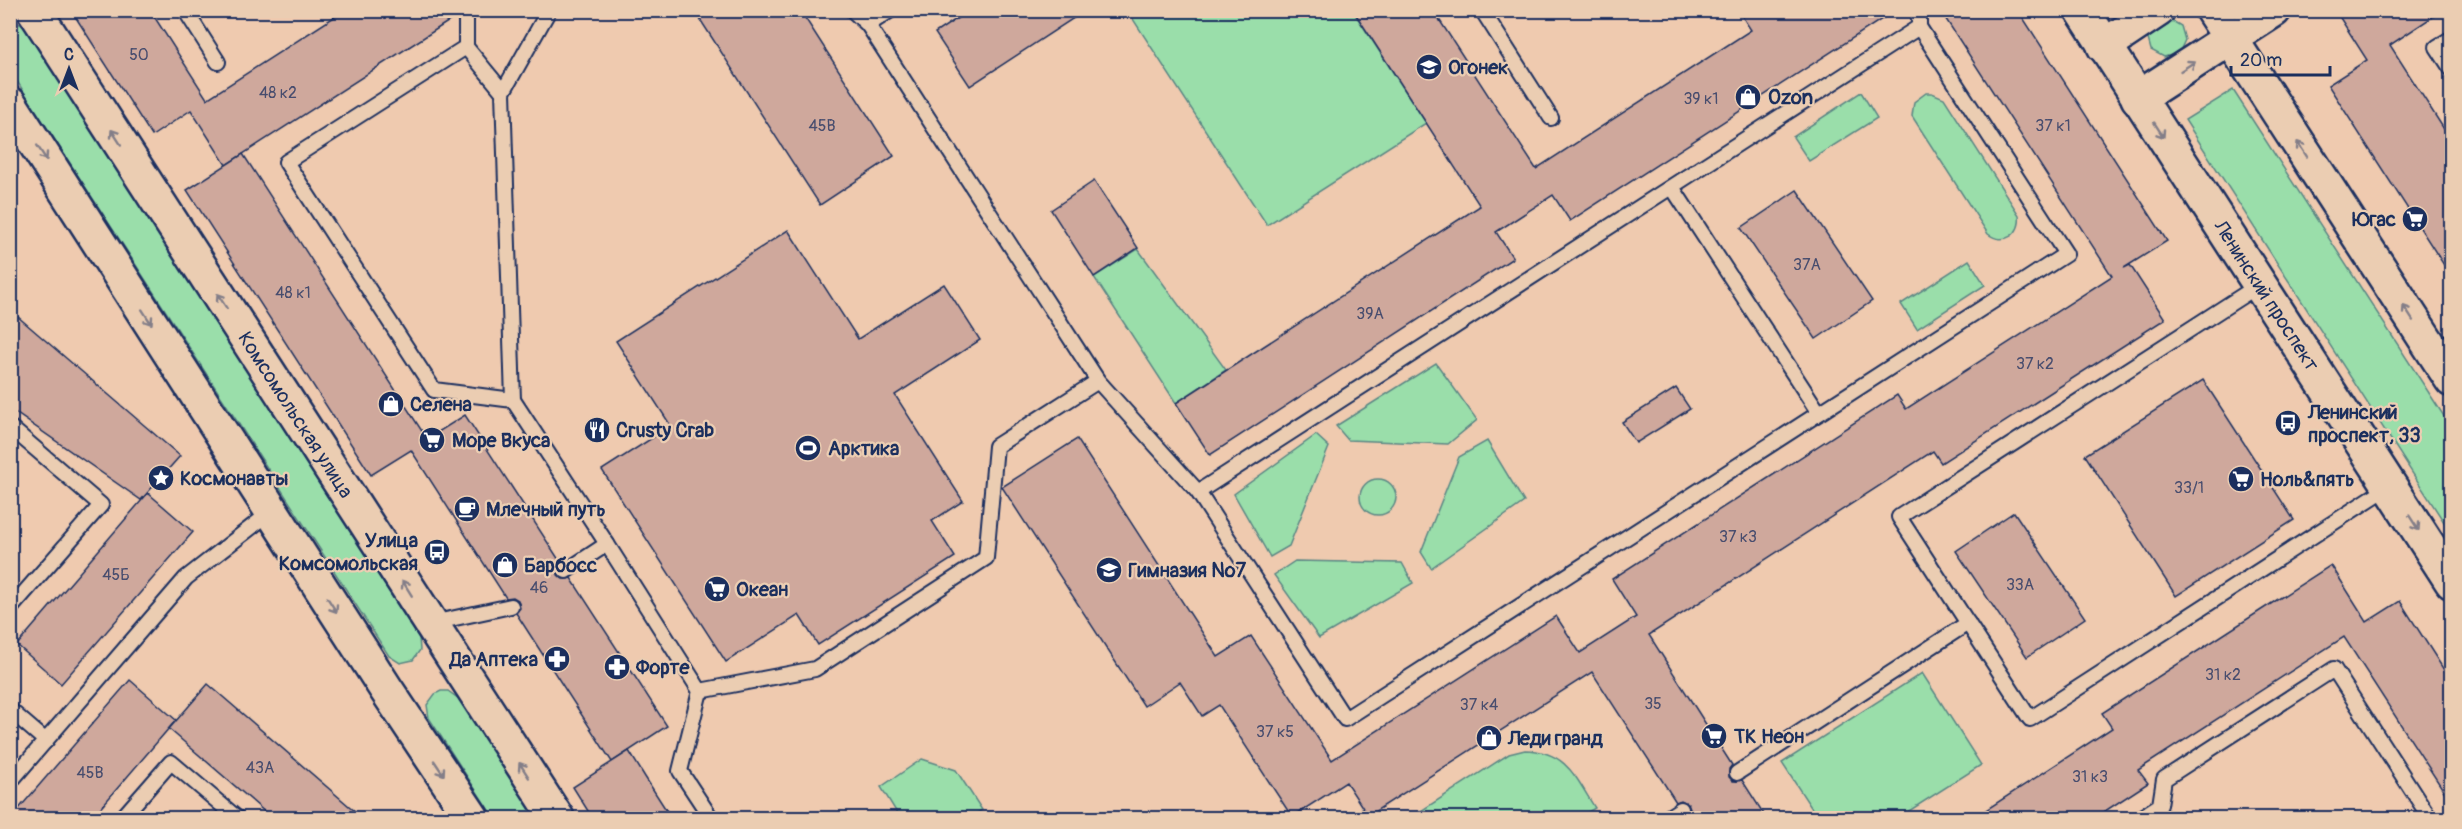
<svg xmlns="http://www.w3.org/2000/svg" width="2462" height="829" viewBox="0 0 2462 829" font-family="Pangolin,sans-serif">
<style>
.green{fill:#9adeaa;stroke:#5a8684;stroke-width:1.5}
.building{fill:#cfa89c;stroke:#1b2f5e;stroke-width:1.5}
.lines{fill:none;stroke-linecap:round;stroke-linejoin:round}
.lane-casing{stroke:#1b2f5e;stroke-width:18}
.secondary-casing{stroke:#1b2f5e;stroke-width:38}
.lane{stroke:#ebcdb2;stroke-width:14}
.secondary{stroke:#ebcdb2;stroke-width:33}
.oneway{stroke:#837e88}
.labels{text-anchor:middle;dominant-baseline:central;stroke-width:4.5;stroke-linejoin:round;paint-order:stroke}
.number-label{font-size:16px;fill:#484d6e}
.poi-label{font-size:20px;font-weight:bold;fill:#1b2f5e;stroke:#ebcdb2;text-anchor:start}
.street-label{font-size:20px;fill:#1b2f5e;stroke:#ebcdb2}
</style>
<rect width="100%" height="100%" fill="#efcaaf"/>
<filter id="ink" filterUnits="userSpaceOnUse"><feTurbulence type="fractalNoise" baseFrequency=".0167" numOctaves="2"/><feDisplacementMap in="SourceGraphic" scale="12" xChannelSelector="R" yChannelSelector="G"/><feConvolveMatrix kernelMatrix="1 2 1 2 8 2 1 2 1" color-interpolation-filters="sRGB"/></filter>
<g filter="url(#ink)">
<!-- green -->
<g class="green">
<path d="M1133 10 1353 11 1426 123 1267 225 1129 13Z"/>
<path d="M2169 19 2181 26 2185 40 2179 53 2164 57 2151 50 2147 35Z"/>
<path d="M11 22 20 24 25 28 419 638 420 650 413 660 400 663 389 656 11 72Z"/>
<path d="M2233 90 2451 427V533L2185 120Z"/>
<path d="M1861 92 1877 118 1809 161 1793 137Z"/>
<path d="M1926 93H1932L1944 98 2019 215C2022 234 2004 246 1988 234L1912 116 1914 102Z"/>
<path d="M1138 249 1226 370 1176 403 1094 277Z"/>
<path d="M1969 260 1985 285 1917 329 1901 304Z"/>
<path d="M1436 363 1477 420 1448 444 1348 440 1336 426Z"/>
<path d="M1316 435 1329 447 1289 546 1270 557 1234 494Z"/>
<path d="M1487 441 1524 502 1431 568 1421 552 1459 457Z"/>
<circle cx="1378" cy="497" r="18"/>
<path d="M1295 561 1402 563 1413 583 1319 638 1274 575Z"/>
<path d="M1922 673 1981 765 1898 818H1818L1782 763Z"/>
<path d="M441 691H448L459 699 537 818H494L429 718 427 705 435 694Z"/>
<path d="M1525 750C1566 751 1575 776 1595 808L1578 818H1410L1509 754Z"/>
<path d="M922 759 956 770 982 810 969 818H900L881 787Z"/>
</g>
<!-- building -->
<g class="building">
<path d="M71 10H150L207 99 345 10H457V16L226 165 191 110 152 136Z"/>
<path d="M694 10H800L894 156 820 205Z"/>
<path d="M970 10H1086L970 86 935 33Z"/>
<path d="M1353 10H1433L1536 169 1751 30 1738 10H1896L1570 221 1553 195 1496 232 1513 258 1210 455 1176 403 1480 206Z"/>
<path d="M1940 10H2018L2167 241 2124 268 2130 265 2165 319 1941 463 1933 451 1649 635 1732 765 1729 769V777L1733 781 1742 780 1767 819H1687L1690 809 1688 804 1681 800 1676 802 1592 672 1368 816 1346 782 1292 817 1219 705 1202 716 1180 682 1144 706 1002 487 1077 439 1218 657 1251 636 1332 760 1556 616 1580 653 1636 617 1612 579 1897 395 1906 409 2112 276Z"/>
<path d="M2335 10H2443L2390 45 2451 140V276L2328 85 2367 60Z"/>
<path d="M243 154 427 439 465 415 561 563 558 568V575L563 579 571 578 667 726 612 762 516 613 520 608 518 600 513 597 506 598 411 450 371 475 187 190Z"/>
<path d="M1094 181 1138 248 1094 277 1051 210Z"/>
<path d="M1797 190 1872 301 1816 339 1741 228Z"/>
<path d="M788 230 858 339 944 284 980 340 895 395 963 501 932 521 955 557 818 645 799 615 726 662 602 470 671 426 616 341Z"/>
<path d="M10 310 180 456 141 500 10 409Z"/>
<path d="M2203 380 2294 520 2176 596 2085 455Z"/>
<path d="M1676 388 1690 409 1636 443 1622 422Z"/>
<path d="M148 493 193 532 61 684 17 645Z"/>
<path d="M2014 512 2085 618 2027 657 1956 551Z"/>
<path d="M2331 565 2367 622 2400 601 2451 681V802L2344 637 2138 770 2148 783 2093 819H1972L2112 728 2102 713Z"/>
<path d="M130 680 176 720 91 819H10Z"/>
<path d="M208 684 364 819H273L169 729Z"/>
<path d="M629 751 645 777 672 819H593L573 787Z"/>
</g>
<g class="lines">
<defs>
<g id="lane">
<path d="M185 10 218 62"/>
<path d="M466 10V47L286 162 434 390 513 400"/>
<path d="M549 10 503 92 513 400 607 544"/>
<path d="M852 10 868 25 1098 381 1198 492 1345 719 2066 254 1919 27V10"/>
<path d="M1482 10 1551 118"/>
<path d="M868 25 891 10"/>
<path d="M2452 38 2437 47 2452 70"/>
<path d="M466 47 503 92"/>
<path d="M1672 187 1819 413"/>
<path d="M2259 285 1899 517 2030 719 2390 486"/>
<path d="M2434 352 2452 340"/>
<path d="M10 427 101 505 10 609"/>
<path d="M1198 492 1919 27"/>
<path d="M566 571 607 544 700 691 680 771 711 818"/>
<path d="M432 623 511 606"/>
<path d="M700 691 815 669 986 558 996 446 1098 381"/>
<path d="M10 710 46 741"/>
<path d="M1737 773 1968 623"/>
<path d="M10 782 186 578 272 511"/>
<path d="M122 818 171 762 237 818"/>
<path d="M1667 818 1681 809"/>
<path d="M2140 818 2160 805 2164 779 2334 669 2430 818"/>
</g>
<g id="secondary">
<path id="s1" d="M34 10 557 818"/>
<path id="s2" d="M2082 10 2452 582"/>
<path d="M2212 10 2452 380"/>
<path d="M2104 46 2158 10"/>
<path d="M2138 98 2274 10"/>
<path d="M10 104 386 689 472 818"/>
</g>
</defs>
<!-- lane casing -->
<use href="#lane" class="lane-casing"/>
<!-- secondary casing -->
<use href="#secondary" class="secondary-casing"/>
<!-- lane -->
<use href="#lane" class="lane"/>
<!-- secondary -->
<use href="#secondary" class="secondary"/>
</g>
<!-- one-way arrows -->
<defs><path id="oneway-shaft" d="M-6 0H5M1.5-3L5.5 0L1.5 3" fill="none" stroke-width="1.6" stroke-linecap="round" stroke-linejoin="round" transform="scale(1.5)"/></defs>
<g class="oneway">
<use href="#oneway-shaft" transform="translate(2188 66) rotate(-33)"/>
<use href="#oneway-shaft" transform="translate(2159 130) rotate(57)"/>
<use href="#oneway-shaft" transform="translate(116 137) rotate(-123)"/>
<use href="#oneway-shaft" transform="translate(2302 149) rotate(-123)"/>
<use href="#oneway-shaft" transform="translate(42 153) rotate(57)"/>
<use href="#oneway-shaft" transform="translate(222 301) rotate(-123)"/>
<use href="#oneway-shaft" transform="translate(2408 313) rotate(-123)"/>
<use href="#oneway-shaft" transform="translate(147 317) rotate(57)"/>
<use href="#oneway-shaft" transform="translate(2414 523) rotate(57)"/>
<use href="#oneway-shaft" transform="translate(407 588) rotate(-122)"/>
<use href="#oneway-shaft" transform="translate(332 605) rotate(57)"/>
<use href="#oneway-shaft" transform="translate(439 768) rotate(56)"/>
<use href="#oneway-shaft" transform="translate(524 770) rotate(-123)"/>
</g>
</g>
<!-- icons -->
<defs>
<symbol id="school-disc" viewBox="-11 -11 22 22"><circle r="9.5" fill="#1b2f5e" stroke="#ebcdb2"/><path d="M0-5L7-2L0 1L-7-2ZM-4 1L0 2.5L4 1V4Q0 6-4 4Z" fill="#fff"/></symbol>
<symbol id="shop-disc" viewBox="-11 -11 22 22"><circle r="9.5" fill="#1b2f5e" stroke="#ebcdb2"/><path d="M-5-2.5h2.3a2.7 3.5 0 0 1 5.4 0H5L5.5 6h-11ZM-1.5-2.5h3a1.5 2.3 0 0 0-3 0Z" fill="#fff"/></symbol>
<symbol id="supermarket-disc" viewBox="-11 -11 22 22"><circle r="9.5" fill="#1b2f5e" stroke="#ebcdb2"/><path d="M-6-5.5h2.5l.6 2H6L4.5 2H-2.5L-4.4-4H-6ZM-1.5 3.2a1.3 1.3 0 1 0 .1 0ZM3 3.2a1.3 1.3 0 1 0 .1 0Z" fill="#fff"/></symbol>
<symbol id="bus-disc" viewBox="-11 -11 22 22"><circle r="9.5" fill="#1b2f5e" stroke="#ebcdb2"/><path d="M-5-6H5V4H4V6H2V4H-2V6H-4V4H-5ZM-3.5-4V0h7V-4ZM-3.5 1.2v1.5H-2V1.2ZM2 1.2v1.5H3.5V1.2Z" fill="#fff"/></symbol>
<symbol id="restaurant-disc" viewBox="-11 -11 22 22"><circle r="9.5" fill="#1b2f5e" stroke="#ebcdb2"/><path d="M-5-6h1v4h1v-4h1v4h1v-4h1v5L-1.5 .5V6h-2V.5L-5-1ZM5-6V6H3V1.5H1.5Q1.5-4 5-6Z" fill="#fff"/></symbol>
<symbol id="stadium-disc" viewBox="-11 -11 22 22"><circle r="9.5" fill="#1b2f5e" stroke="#ebcdb2"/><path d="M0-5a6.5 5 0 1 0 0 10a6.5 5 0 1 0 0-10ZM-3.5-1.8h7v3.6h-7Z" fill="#fff"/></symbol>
<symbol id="sight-disc" viewBox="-11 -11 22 22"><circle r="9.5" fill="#1b2f5e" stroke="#ebcdb2"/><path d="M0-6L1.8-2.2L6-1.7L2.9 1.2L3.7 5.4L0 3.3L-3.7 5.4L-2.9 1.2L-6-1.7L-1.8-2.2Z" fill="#fff"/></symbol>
<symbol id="cafe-disc" viewBox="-11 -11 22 22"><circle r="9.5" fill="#1b2f5e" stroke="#ebcdb2"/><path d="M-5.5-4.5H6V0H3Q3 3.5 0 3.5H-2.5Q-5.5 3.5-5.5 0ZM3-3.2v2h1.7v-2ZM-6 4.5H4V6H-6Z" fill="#fff"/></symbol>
<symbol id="pharmacy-disc" viewBox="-11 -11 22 22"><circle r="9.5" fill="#1b2f5e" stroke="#ebcdb2"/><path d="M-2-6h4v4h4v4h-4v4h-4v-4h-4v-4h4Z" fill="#fff"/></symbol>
</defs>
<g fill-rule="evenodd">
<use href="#school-disc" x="1414" y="52" width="30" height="30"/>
<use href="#shop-disc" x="1733" y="82" width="30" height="30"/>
<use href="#supermarket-disc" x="2400" y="204" width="30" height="30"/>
<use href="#shop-disc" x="376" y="389" width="30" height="30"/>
<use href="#bus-disc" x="2273" y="408" width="30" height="30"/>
<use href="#restaurant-disc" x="582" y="415" width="30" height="30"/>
<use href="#supermarket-disc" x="417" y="425" width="30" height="30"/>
<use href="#stadium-disc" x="793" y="433" width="30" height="30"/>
<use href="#sight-disc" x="146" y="463" width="30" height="30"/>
<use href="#supermarket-disc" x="2226" y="464" width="30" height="30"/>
<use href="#cafe-disc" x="452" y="494" width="30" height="30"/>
<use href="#bus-disc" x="422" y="537" width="30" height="30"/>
<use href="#shop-disc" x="490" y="550" width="30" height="30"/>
<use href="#school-disc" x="1094" y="555" width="30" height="30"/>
<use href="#supermarket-disc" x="702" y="574" width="30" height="30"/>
<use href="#pharmacy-disc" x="542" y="644" width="30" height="30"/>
<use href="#pharmacy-disc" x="602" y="652" width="30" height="30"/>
<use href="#supermarket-disc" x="1699" y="721" width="30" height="30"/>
<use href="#shop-disc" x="1474" y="723" width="30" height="30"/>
</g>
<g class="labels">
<!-- number labels -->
<g class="number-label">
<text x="139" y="55">50</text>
<text x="278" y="93">48 к2</text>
<text x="1701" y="99">39 к1</text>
<text x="822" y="126">45В</text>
<text x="2053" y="126">37 к1</text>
<text x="1807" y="265">37А</text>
<text x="293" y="293">48 к1</text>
<text x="1370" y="314">39А</text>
<text x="2035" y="364">37 к2</text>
<text x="2189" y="488">33/1</text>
<text x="1738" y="537">37 к3</text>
<text x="116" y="575">45Б</text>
<text x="2020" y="585">33А</text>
<text x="539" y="588">46</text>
<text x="2223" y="675">31 к2</text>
<text x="1653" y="704">35</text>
<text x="1479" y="705">37 к4</text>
<text x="1275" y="732">37 к5</text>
<text x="260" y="768">43А</text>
<text x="90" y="773">45В</text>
<text x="2090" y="777">31 к3</text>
</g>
<!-- poi labels -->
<g class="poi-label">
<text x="1448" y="67">Огонек</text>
<text x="1768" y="97">Ozon</text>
<text x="2396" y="219" text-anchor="end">Югас</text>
<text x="410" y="404">Селена</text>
<text x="2308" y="412">Ленинский<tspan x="2308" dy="23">проспект, 33</tspan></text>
<text x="616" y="430">Crusty Crab</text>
<text x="452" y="440">Море Вкуса</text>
<text x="828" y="448">Арктика</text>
<text x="180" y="478">Космонавты</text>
<text x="2260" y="479">Ноль&amp;пять</text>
<text x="486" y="509">Млечный путь</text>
<text x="418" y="540" text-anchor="end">Улица<tspan x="418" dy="23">Комсомольская</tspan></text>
<text x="524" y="565">Барбосс</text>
<text x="1128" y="570">Гимназия №7</text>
<text x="736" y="589">Океан</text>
<text x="538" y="659" text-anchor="end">Да Аптека</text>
<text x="636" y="667">Форте</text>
<text x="1734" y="736">ТК Неон</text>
<text x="1508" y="738">Леди гранд</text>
</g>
<!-- street labels -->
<g class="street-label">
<text stroke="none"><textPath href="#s2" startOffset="340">Ленинский проспект</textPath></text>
<text stroke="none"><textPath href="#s1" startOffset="482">Комсомольская улица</textPath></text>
</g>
</g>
<!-- margin -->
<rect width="2462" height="829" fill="none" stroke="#ebcdb2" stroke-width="36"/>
<rect x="18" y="18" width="2426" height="793" fill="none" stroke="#1b2f5e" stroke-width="2" filter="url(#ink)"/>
<!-- north arrow -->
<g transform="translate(69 69)" stroke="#ebcdb2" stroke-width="4.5" paint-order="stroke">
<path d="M0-4.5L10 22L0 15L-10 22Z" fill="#1b2f5e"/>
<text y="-9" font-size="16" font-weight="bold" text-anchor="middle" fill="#1b2f5e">С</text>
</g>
<!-- scale -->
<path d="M2231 66v9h99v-9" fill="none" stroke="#1b2f5e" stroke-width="3"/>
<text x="2240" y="66" font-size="18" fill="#1b2f5e" stroke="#ebcdb2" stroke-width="4.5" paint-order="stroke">20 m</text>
</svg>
